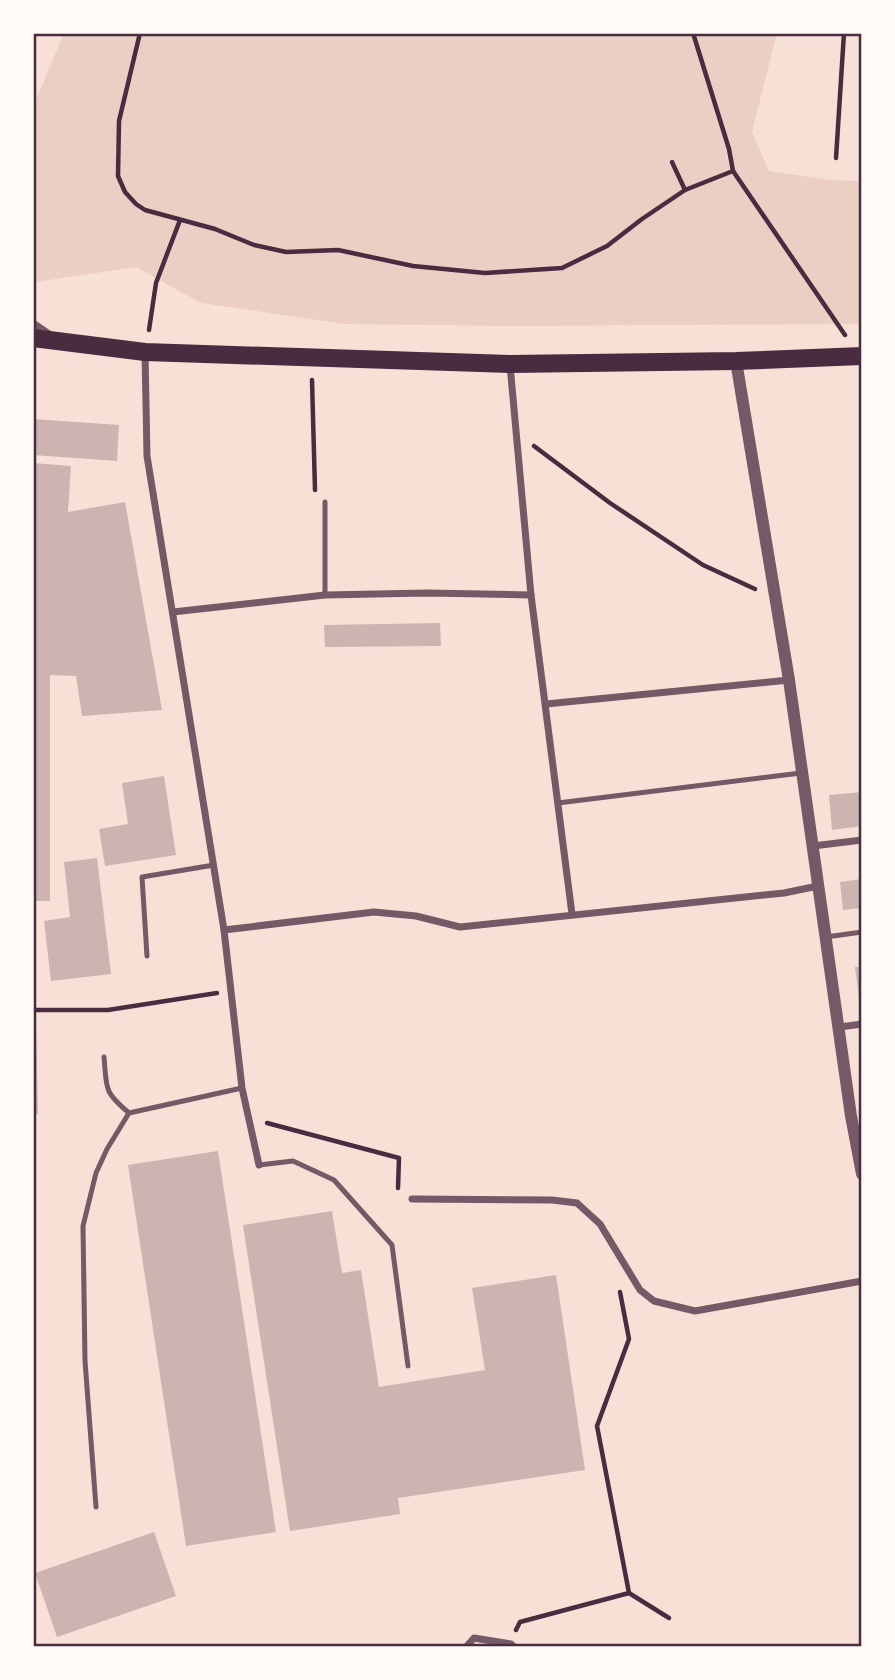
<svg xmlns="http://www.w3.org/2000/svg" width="895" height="1680" viewBox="0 0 895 1680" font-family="'Exo 2',sans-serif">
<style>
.green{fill:#ebcfc5}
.building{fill:#ccb4b1}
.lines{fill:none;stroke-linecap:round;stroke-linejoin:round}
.path{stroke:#4a2c40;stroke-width:4.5}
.service{stroke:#755966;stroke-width:5}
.minor{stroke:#755966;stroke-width:7}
.tertiary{stroke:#755966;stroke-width:12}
.trunk{stroke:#4a2c40;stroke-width:18}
.neatline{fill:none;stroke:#4a2c40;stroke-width:2.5}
</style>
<rect width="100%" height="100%" fill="#f7e1d7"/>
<!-- green -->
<path class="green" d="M64 33H777L752 132 769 171 830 180 862 181V324L517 326 345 324 201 303 136 267 36 282 33 279V107Z"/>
<!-- building -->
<g class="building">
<path d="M33 419 119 425 117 461 33 455Z"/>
<path d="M33 463 71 466 68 512 125 502 162 710 82 716 76 676 50 675V901H33Z"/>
<path d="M440 623 441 646 325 647 324 625Z"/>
<path d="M164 776 176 855 105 866 99 829 128 824 122 783Z"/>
<path d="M862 792V826L832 830 829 795Z"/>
<path d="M97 858 111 974 51 981 44 921 70 917 64 862Z"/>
<path d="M862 879V908L843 910 840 882Z"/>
<path d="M855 967H862V998H859Z"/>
<path d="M33 1024H36L38 1114H33Z"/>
<path d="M218 1151 276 1532 186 1546 128 1165Z"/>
<path d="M332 1211 342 1273 361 1270 379 1387 485 1370 472 1288 556 1275 585 1470 398 1498 400 1514 290 1531 243 1225Z"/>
<path d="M154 1532 176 1596 57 1637 35 1573Z"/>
</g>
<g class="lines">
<!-- path -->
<g class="path">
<path d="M140 33 119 121 118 176 125 192 136 204 145 210 215 229 254 245 286 252 338 250 413 266 485 273 562 268 607 246 642 219 685 190 733 171"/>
<path d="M693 33 729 149 733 171 845 335"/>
<path d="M836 158 844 33"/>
<path d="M672 162 685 190"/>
<path d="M149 330 156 283 180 220"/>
<path d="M312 380 315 490"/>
<path d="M534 446 610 503 703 565 755 589"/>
<path d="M33 1010H108L217 993"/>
<path d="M267 1123 399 1158 398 1188"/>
<path d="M629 1593 669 1618"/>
<path d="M516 1630 520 1622 629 1593 597 1426 629 1339 620 1292"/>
</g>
<!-- service -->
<g class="service">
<path d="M325 595V502"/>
<path d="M558 803 801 773"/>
<path d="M826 937 862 932"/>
<path d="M147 956 142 877 214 865"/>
<path d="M104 1057C107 1089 103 1091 129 1113"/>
<path d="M259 1165 293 1161 334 1180 392 1245 408 1366"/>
<path d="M96 1507 85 1361 83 1226 96 1173 107 1149 129 1113 242 1088"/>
</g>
<!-- minor -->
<g class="minor">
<path d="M145 353 147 456 224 930 242 1088 259 1165"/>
<path d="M510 365 531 595 572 914"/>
<path d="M173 612 325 595 427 593 531 595"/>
<path d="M546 704 789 680"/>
<path d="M813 846 862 840"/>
<path d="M224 930 374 912 416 916 460 927 784 893 818 886"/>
<path d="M840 1027 862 1024"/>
<path d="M412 1199 552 1200 577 1203 600 1224 640 1290 654 1301 695 1311 862 1281"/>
<path d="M466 1647 474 1638 511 1644 514 1647"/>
</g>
<!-- tertiary -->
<g class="tertiary">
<path d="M33 326 52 339"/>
<path d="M736 361 789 680 851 1116 862 1174"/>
</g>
<!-- trunk -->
<path class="trunk" d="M33 338 145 352 510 364 736 361 862 356"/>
</g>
<!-- border -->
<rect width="895" height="1680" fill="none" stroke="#fffaf5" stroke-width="70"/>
<rect x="35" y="35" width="825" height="1610" class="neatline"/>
</svg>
